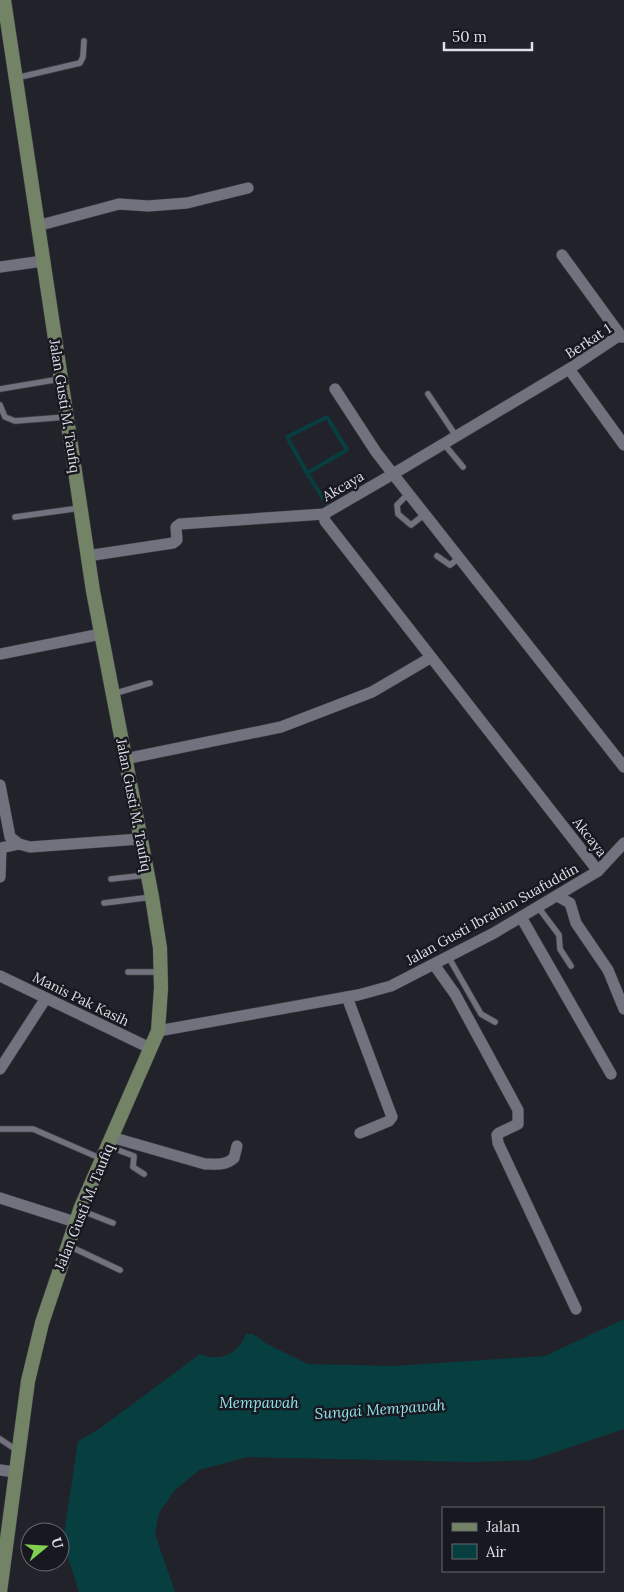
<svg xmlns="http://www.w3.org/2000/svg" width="624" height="1592" viewBox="0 0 624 1592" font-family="Lora,serif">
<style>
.water{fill:#073e40}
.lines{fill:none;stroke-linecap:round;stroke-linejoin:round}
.stream{stroke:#073e40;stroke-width:4}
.service-casing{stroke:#3e3e45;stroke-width:7}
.minor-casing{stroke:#3e3e45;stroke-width:12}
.secondary-casing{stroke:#3e3e45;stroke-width:15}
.service{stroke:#71727d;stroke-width:5.5}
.minor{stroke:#71727d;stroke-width:11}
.secondary{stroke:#738366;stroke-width:14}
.labels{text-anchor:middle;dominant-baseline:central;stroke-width:5;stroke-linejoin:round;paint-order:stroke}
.street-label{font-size:14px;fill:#dfdfe5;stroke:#181821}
.water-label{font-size:15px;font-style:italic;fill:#90e5e9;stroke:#181821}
</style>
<rect width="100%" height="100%" fill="#22222b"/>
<!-- water -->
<path class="water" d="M624 1319V1429L532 1460 472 1462 248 1457 199 1470 174 1491 159 1513 155 1534 175 1592H79L63 1541 78 1441 99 1429 200 1354C220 1363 239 1353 246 1334H253L267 1344 308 1364 393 1366 545 1356Z"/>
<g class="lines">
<!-- stream -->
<path class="stream" d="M307 473 287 437 327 417 347 450 307 473 328 506"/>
<defs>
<g id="service">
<path d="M16 78 80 63 83 57 84 41"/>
<path d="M0 389 60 379"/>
<path d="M428 394 456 436"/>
<path d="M0 405 5 417 15 421 66 417"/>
<path d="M444 444 463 467"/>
<path d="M409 493 397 505 398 514 411 525 425 514"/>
<path d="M15 517 80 508"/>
<path d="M437 556 450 565 459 558"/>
<path d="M113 694 150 683"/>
<path d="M111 879 147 875"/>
<path d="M104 903 152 897"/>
<path d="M538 907 559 935 560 949 571 966"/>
<path d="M449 958 481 1014 495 1022"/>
<path d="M128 972H161"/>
<path d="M0 1129H33L102 1159"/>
<path d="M107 1146 134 1156 133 1167 144 1174"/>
<path d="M80 1210 113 1223"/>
<path d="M69 1246 120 1270"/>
<path d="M0 1439 18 1451"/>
</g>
<g id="minor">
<path d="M37 226 119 204 148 206 187 203 248 188"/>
<path d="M562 255 621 336"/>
<path d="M0 267 43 261"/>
<path d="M624 337H617L569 369 624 445"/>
<path d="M335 389 376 452 393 474 569 369"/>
<path d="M324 514 325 521 598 871"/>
<path d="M87 556 173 543 177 540 176 527 180 524 324 514 393 474 624 767"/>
<path d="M0 654 101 634"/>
<path d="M125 759 281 727 372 692 430 658"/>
<path d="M0 785 10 837 19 844 30 847 140 839"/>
<path d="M0 877 1 848 19 844"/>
<path d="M557 896 570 903 576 923 608 970 624 1009"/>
<path d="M521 917 611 1074"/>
<path d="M435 966 455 994 518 1110V1124L499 1133 497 1135 498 1143 576 1309"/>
<path d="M0 976 150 1048"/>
<path d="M347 997 392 1117 389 1121 360 1133"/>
<path d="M158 1031 358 995 391 986 494 933 598 871 624 843"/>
<path d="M0 1069 46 998"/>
<path d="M111 1137 205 1164C216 1164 225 1166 234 1158L237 1146"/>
<path d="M0 1198 75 1222"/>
<path d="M0 1470 15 1472"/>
</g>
<path id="secondary" d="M0 1592 28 1381 42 1323 81 1207 158 1031 161 988 160 948 152 897 93 591 4 0"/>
</defs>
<!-- service casing -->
<use href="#service" class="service-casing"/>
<!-- minor casing -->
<use href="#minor" class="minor-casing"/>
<!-- secondary casing -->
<use href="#secondary" class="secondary-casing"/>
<!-- service -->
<use href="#service" class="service"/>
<!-- minor -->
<use href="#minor" class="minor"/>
<!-- secondary -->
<use href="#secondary" class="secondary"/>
</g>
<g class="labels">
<!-- street labels -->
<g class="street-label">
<text transform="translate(588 341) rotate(-33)">Berkat 1</text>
<text transform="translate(65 406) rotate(81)">Jalan Gusti M. Taufiq</text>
<text transform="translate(343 486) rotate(-30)">Akcaya</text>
<text transform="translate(134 805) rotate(79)">Jalan Gusti M. Taufiq</text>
<text transform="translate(590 837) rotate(52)">Akcaya</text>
<text transform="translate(492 914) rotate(-29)">Jalan Gusti Ibrahim Suafuddin</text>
<text transform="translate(81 999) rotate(26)">Manis Pak Kasih</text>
<text transform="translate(84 1207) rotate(-68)">Jalan Gusti M. Taufiq</text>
</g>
<!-- water labels -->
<g class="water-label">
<text x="259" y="1402">Mempawah</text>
<text transform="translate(380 1409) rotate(-4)">Sungai Mempawah</text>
</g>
</g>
<!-- legend -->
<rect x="442" y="1507" width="162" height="65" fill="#181821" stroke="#68686f"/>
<rect x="452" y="1523" width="25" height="8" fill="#738366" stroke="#68686f"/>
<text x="486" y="1532" font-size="15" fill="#dfdfe5">Jalan</text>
<rect x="452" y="1544" width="25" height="15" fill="#073e40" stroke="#68686f"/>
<text x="486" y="1557" font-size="15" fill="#dfdfe5">Air</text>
<!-- north arrow -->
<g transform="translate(45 1547) rotate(72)"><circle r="24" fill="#181821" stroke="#68686f"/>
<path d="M0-4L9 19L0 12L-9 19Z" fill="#81d050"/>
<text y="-8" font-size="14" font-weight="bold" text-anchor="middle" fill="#dfdfe5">U</text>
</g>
<!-- scale -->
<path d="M444 42v8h88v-8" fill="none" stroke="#dfdfe5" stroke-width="2.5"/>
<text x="452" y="42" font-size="15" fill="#dfdfe5" stroke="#181821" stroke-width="4" paint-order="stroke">50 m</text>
</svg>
